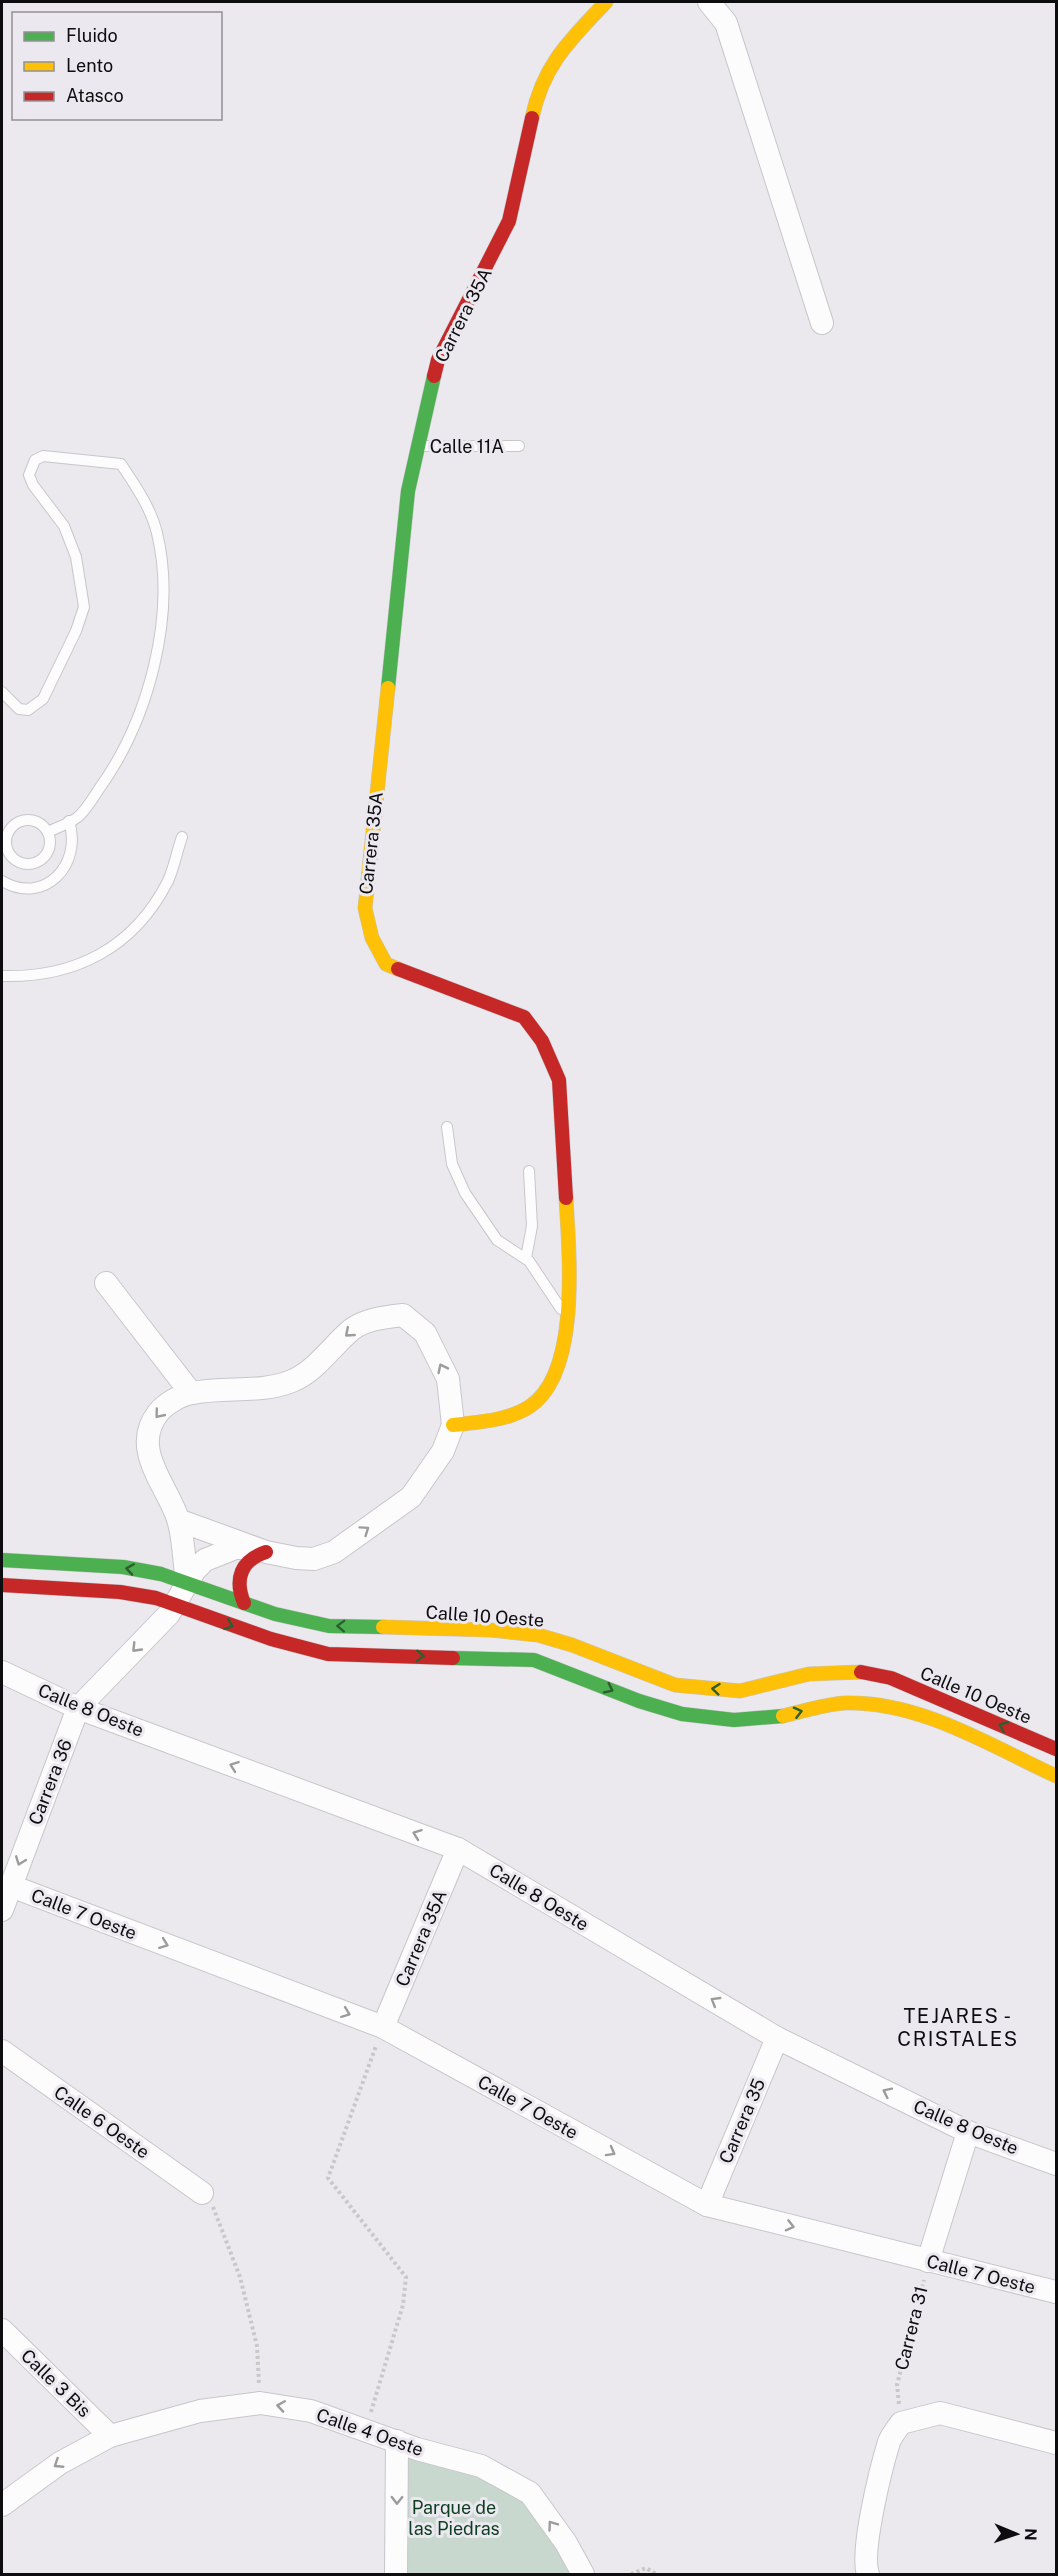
<svg xmlns="http://www.w3.org/2000/svg" width="1058" height="2576" viewBox="0 0 1058 2576" font-family="'Public Sans',sans-serif">
<style>
.green{fill:#c8d8ce}
.lines{fill:none;stroke-linecap:round;stroke-linejoin:round}
.lane-casing{stroke:#c7c6ca;stroke-width:12}
.street-casing{stroke:#c7c6ca;stroke-width:24}
.fast-casing{stroke:#c7c6ca;stroke-width:15}
.slow-casing{stroke:#c7c6ca;stroke-width:15}
.jam-casing{stroke:#c7c6ca;stroke-width:15}
.path{stroke:#c8c8c9;stroke-width:4;stroke-dasharray:3 3;stroke-linecap:butt}
.lane{stroke:#fcfcfc;stroke-width:10}
.street{stroke:#fcfcfc;stroke-width:22}
.fast{stroke:#4caf50;stroke-width:14}
.slow{stroke:#ffc107;stroke-width:14}
.jam{stroke:#c62828;stroke-width:14}
.oneway{stroke:#9c9c9d}
.oneway2{stroke:#2c5e2f}
.labels{text-anchor:middle;dominant-baseline:central;stroke-width:6;stroke-linejoin:round;paint-order:stroke}
.street-label{font-size:18px;fill:#0d0c0e;stroke:#ebe8ef}
.park-label{font-size:18px;fill:#0d3d20;stroke:#ebe8ef}
.neighbourhood-label{font-size:20px;letter-spacing:1.5px;fill:#0d0c0e;stroke:#ebe8ef}
</style>
<rect width="100%" height="100%" fill="#ebe9ee"/>
<!-- green -->
<path class="green" d="M397 2441 530 2493 583 2574H396Z"/>
<g class="lines">
<defs>
<g id="lane">
<path d="M419 446H519"/>
<path d="M2 692 19 709 28 710 43 699 76 631 84 607 76 557 64 526 33 485 29 475 35 460 43 456 121 464C135 485 151 508 157 533 177 616 148 721 99 789 93 798 87 808 80 815 73 823 57 827 48 832"/>
<circle cx="28" cy="842" r="22"/>
<path d="M2 881C44 906 83 865 69 821"/>
<path d="M2 976C75 978 134 948 168 881 174 868 177 851 182 837"/>
<path d="M447 1127 452 1164 465 1193 497 1240 529 1261 561 1309"/>
<path d="M526 1258 532 1226 529 1171"/>
</g>
<g id="street">
<path d="M709 2 726 23 822 323"/>
<path d="M106 1283 191 1393"/>
<path d="M178 1520 266 1552 296 1558 314 1559 334 1552 411 1497 443 1451 453 1425 448 1379 425 1333 403 1315C386 1317 365 1319 351 1330 332 1346 316 1371 292 1381 260 1394 226 1386 193 1393 180 1395 165 1404 158 1413 130 1449 167 1485 178 1519 184 1539 184 1562 187 1583"/>
<path d="M2 1672 78 1708 458 1849 777 2038 968 2132 1056 2164"/>
<path d="M11 1886 383 2027 707 2205 1056 2292"/>
<path d="M2 1910 78 1708 169 1614 195 1570 205 1560 235 1548H250"/>
<path d="M383 2027 458 1849"/>
<path d="M2 2051 202 2193"/>
<path d="M707 2205 777 2038"/>
<path d="M928 2261 968 2132"/>
<path d="M2 2330 110 2436"/>
<path d="M2 2505 60 2463 110 2436 200 2411 260 2403 311 2411 417 2449 481 2466 530 2493 566 2543 583 2574"/>
<path d="M396 2574 397 2441"/>
<path d="M868 2574C860 2552 881 2468 889 2442 891 2436 897 2429 901 2423L940 2413 1056 2443"/>
</g>
<g id="fast">
<path d="M388 688 408 491 434 376"/>
<path d="M2 1560 123 1567 161 1574 275 1614 329 1626 383 1627"/>
<path d="M453 1658 534 1660 639 1701 682 1714 734 1720 783 1716"/>
</g>
<g id="slow">
<path d="M532 118C543 65 570 40 606 2"/>
<path d="M388 688 365 908 372 938 386 964 398 969"/>
<path d="M453 1425C478 1422 507 1421 529 1407 581 1374 569 1253 566 1198"/>
<path d="M383 1627 490 1630 538 1635 572 1645 675 1685 740 1691 809 1674 861 1672"/>
<path d="M783 1716C804 1711 825 1704 846 1703 920 1701 991 1746 1056 1776"/>
</g>
<g id="jam">
<path d="M434 376 438 360 509 221 532 118"/>
<path d="M398 969 524 1017 542 1041 559 1080 566 1198"/>
<path d="M2 1585 120 1592 156 1598 271 1639 328 1654 453 1658"/>
<path d="M244 1603C234 1579 241 1560 266 1552"/>
<path d="M861 1672 891 1678 1056 1749"/>
</g>
</defs>
<!-- lane casing -->
<use href="#lane" class="lane-casing"/>
<!-- street casing -->
<use href="#street" class="street-casing"/>
<!-- fast casing -->
<use href="#fast" class="fast-casing"/>
<!-- slow casing -->
<use href="#slow" class="slow-casing"/>
<!-- jam casing -->
<use href="#jam" class="jam-casing"/>
<!-- path -->
<g class="path">
<path d="M213 2207 240 2277 257 2346 259 2384"/>
<path d="M899 2404 897 2385 924 2280"/>
<path d="M371 2412 403 2305 406 2277 328 2178 376 2046"/>
<path d="M631 2574 646 2568 656 2574"/>
</g>
<!-- lane -->
<use href="#lane" class="lane"/>
<!-- street -->
<use href="#street" class="street"/>
<!-- fast -->
<use href="#fast" class="fast"/>
<!-- slow -->
<use href="#slow" class="slow"/>
<!-- jam -->
<use href="#jam" class="jam"/>
</g>
<!-- one-way arrows -->
<defs><path id="oneway-chevron" d="M-2-3.5L2.5 0L-2 3.5" fill="none" stroke-width="1.6" stroke-linecap="round" stroke-linejoin="round" transform="scale(1.5)"/></defs>
<g class="oneway">
<use href="#oneway-chevron" transform="translate(349 1333) rotate(139)"/>
<use href="#oneway-chevron" transform="translate(442 1368) rotate(-116)"/>
<use href="#oneway-chevron" transform="translate(159 1414) rotate(129)"/>
<use href="#oneway-chevron" transform="translate(365 1530) rotate(-35)"/>
<use href="#oneway-chevron" transform="translate(136 1648) rotate(134)"/>
<use href="#oneway-chevron" transform="translate(234 1766) rotate(-160)"/>
<use href="#oneway-chevron" transform="translate(417 1834) rotate(-160)"/>
<use href="#oneway-chevron" transform="translate(20 1861) rotate(111)"/>
<use href="#oneway-chevron" transform="translate(164 1944) rotate(21)"/>
<use href="#oneway-chevron" transform="translate(715 2001) rotate(-149)"/>
<use href="#oneway-chevron" transform="translate(346 2013) rotate(21)"/>
<use href="#oneway-chevron" transform="translate(887 2092) rotate(-154)"/>
<use href="#oneway-chevron" transform="translate(611 2152) rotate(29)"/>
<use href="#oneway-chevron" transform="translate(790 2226) rotate(14)"/>
<use href="#oneway-chevron" transform="translate(281 2406) rotate(-171)"/>
<use href="#oneway-chevron" transform="translate(58 2464) rotate(147)"/>
<use href="#oneway-chevron" transform="translate(397 2500) rotate(91)"/>
<use href="#oneway-chevron" transform="translate(552 2525) rotate(-126)"/>
</g>
<g class="oneway2">
<use href="#oneway-chevron" transform="translate(130 1569) rotate(-171)"/>
<use href="#oneway-chevron" transform="translate(229 1625) rotate(21)"/>
<use href="#oneway-chevron" transform="translate(341 1626) rotate(-178)"/>
<use href="#oneway-chevron" transform="translate(420 1656) rotate(2)"/>
<use href="#oneway-chevron" transform="translate(609 1689) rotate(26)"/>
<use href="#oneway-chevron" transform="translate(716 1689) rotate(-174)"/>
<use href="#oneway-chevron" transform="translate(798 1712) rotate(-14)"/>
<use href="#oneway-chevron" transform="translate(1003 1726) rotate(-157)"/>
</g>
<g class="labels">
<!-- street labels -->
<g class="street-label">
<text transform="translate(463 315) rotate(-63)">Carrera 35A</text>
<text x="467" y="446">Calle 11A</text>
<text transform="translate(371 843) rotate(-84)">Carrera 35A</text>
<text transform="translate(485 1616) rotate(4)">Calle 10 Oeste</text>
<text transform="translate(976 1695) rotate(23)">Calle 10 Oeste</text>
<text transform="translate(91 1710) rotate(22)">Calle 8 Oeste</text>
<text transform="translate(50 1782) rotate(-69)">Carrera 36</text>
<text transform="translate(539 1897) rotate(31)">Calle 8 Oeste</text>
<text transform="translate(84 1914) rotate(21)">Calle 7 Oeste</text>
<text transform="translate(421 1938) rotate(-67)">Carrera 35A</text>
<text transform="translate(528 2107) rotate(29)">Calle 7 Oeste</text>
<text transform="translate(742 2121) rotate(-67)">Carrera 35</text>
<text transform="translate(102 2122) rotate(35)">Calle 6 Oeste</text>
<text transform="translate(966 2127) rotate(23)">Calle 8 Oeste</text>
<text transform="translate(981 2274) rotate(14)">Calle 7 Oeste</text>
<text transform="translate(911 2328) rotate(-76)">Carrera 31</text>
<text transform="translate(56 2383) rotate(44)">Calle 3 Bis</text>
<text transform="translate(370 2432) rotate(19)">Calle 4 Oeste</text>
</g>
<!-- park labels -->
<g class="park-label">
<text x="454" y="2507">Parque de<tspan x="454" dy="21">las Piedras</tspan></text>
</g>
<!-- neighbourhood labels -->
<g class="neighbourhood-label">
<text x="958" y="2016">TEJARES -<tspan x="958" dy="23">CRISTALES</tspan></text>
</g>
</g>
<!-- border -->
<rect width="1058" height="2576" fill="none" stroke="#0d0c0e" stroke-width="6"/>
<!-- legend -->
<rect x="12" y="12" width="210" height="108" fill="#ebe8ef" stroke="#929095" stroke-width="1.5"/>
<rect x="24" y="32" width="30" height="9" fill="#4caf50" stroke="#929095" stroke-width="1.5"/>
<text x="66" y="42" font-size="18" fill="#0d0c0e">Fluido</text>
<rect x="24" y="62" width="30" height="9" fill="#ffc107" stroke="#929095" stroke-width="1.5"/>
<text x="66" y="72" font-size="18" fill="#0d0c0e">Lento</text>
<rect x="24" y="92" width="30" height="9" fill="#c62828" stroke="#929095" stroke-width="1.5"/>
<text x="66" y="102" font-size="18" fill="#0d0c0e">Atasco</text>
<!-- north arrow -->
<g transform="translate(1016 2534) rotate(92)" stroke="#ebe8ef" stroke-width="4.5" paint-order="stroke">
<path d="M0-4.5L10 22L0 15L-10 22Z" fill="#0d0c0e"/>
<text y="-9" font-size="16" font-weight="bold" text-anchor="middle" fill="#0d0c0e">N</text>
</g>
</svg>
